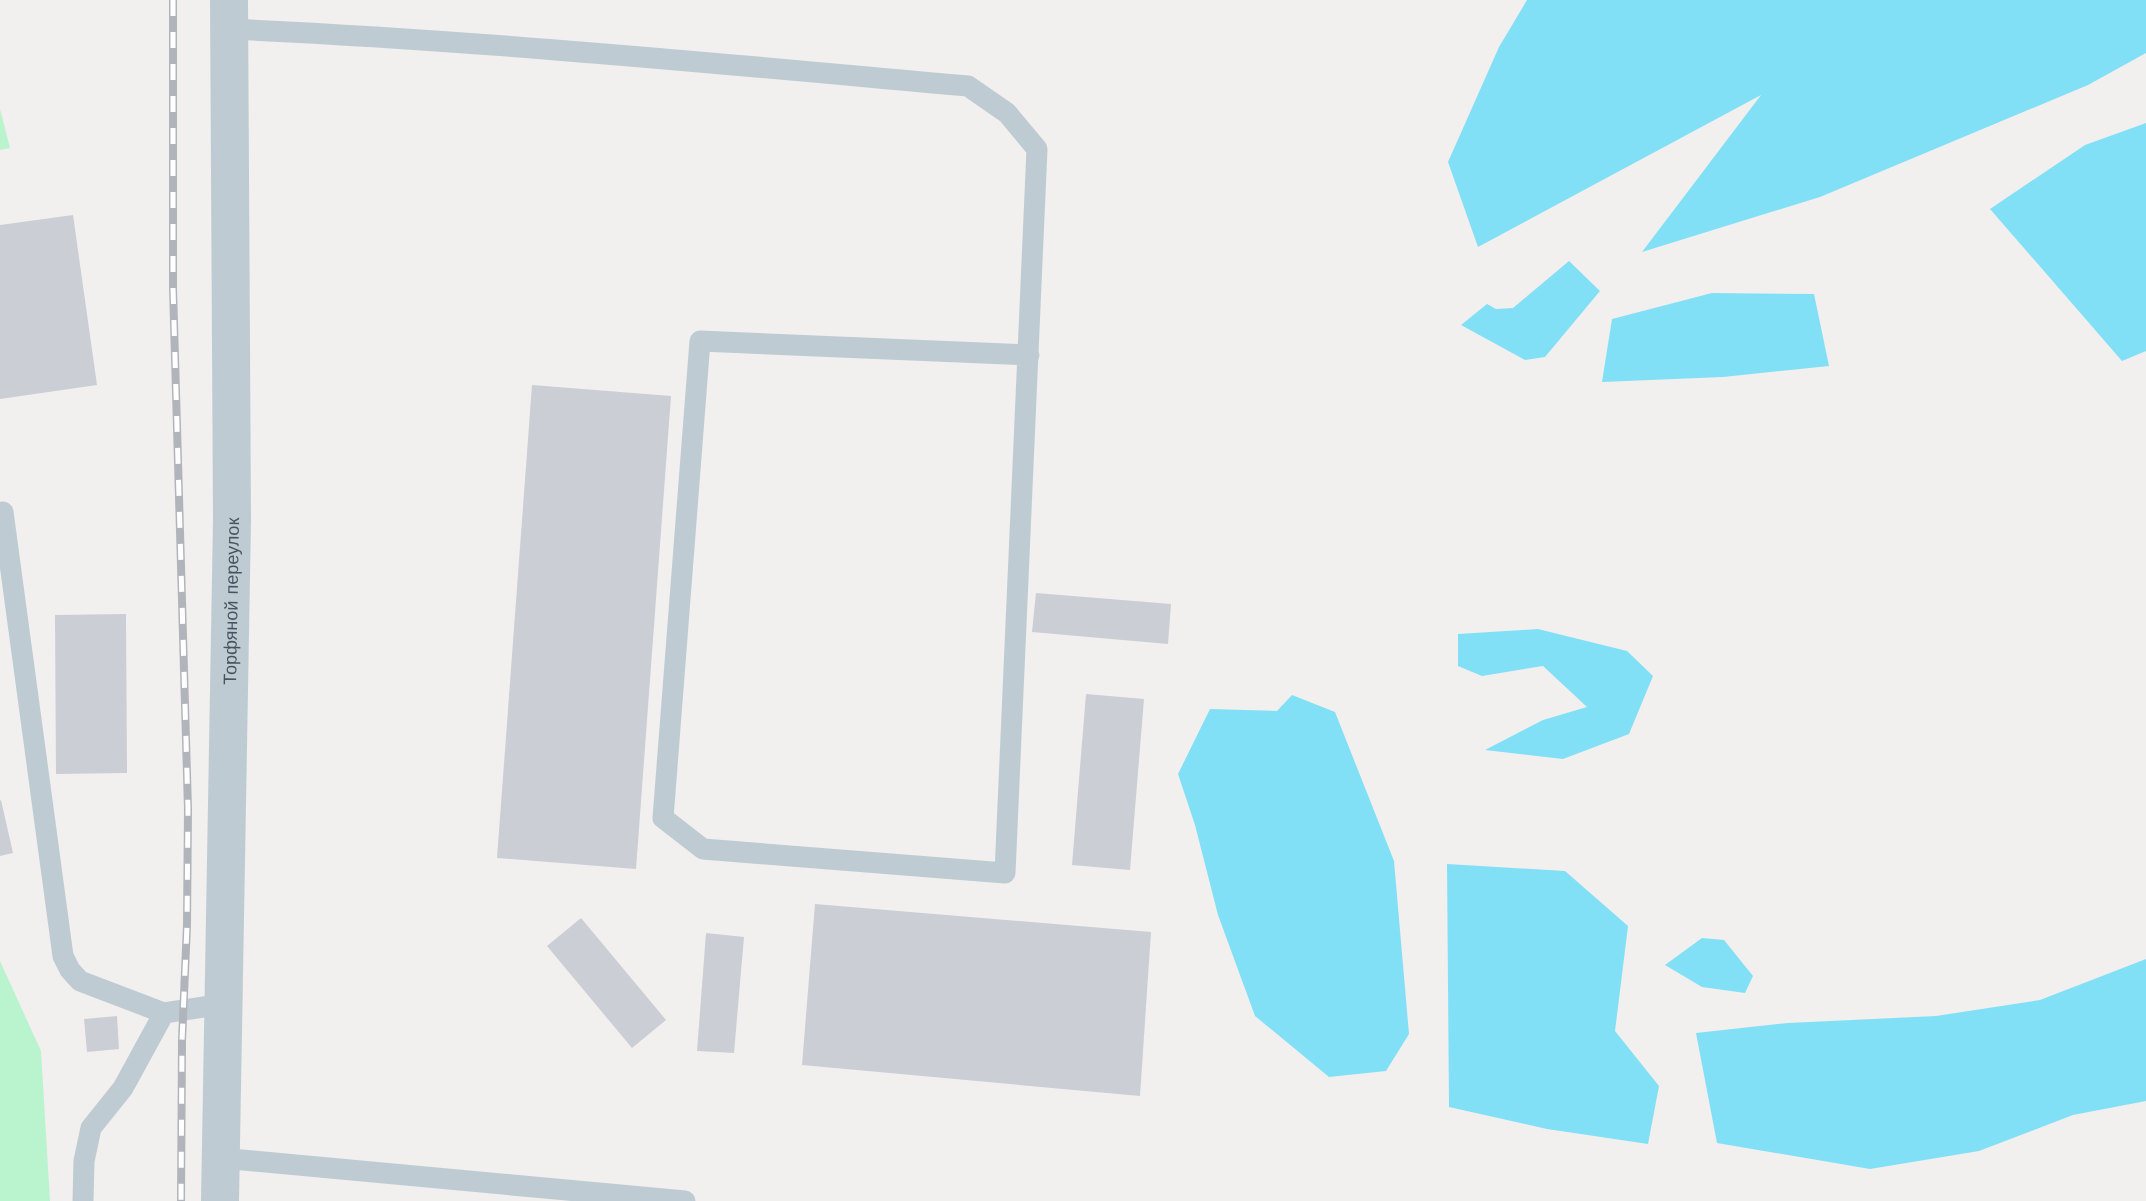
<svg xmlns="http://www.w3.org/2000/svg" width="2146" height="1201" viewBox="0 0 2146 1201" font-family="'Work Sans',sans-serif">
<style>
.green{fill:#b9f4cf}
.water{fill:#82e0f6}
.building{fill:#cbced5}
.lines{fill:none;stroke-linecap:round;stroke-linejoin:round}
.service{stroke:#bfcbd3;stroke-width:21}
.minor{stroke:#bfcbd3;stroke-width:38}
.rail-casing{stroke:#b1b5bb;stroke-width:8}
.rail{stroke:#fff;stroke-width:5;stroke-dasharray:16;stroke-linecap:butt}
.labels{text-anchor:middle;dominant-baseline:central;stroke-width:5;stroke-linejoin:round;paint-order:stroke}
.street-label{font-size:18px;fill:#45545f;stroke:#fff}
</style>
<rect width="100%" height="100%" fill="#f2efef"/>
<!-- green -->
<g class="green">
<path d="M0 109 10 148 0 150Z"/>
<path d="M0 961 41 1051 50 1201H0Z"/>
</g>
<!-- water -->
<g class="water">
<path d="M1527 0H2146V53L2088 85 1820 197 1642 252 1761 95 1478 247 1448 162 1499 47Z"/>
<path d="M2146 123V351L2122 361 1990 209 2085 145Z"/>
<path d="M1569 261 1600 291 1545 357 1525 360 1461 325 1487 304 1496 309 1513 308Z"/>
<path d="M1712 293 1814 294 1829 366 1723 377 1602 382 1612 319Z"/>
<path d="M1538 629 1627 651 1653 676 1629 734 1563 759 1485 750 1543 720 1587 707 1543 666 1482 676 1458 666V634Z"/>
<path d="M1292 695 1335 712 1394 861 1409 1034 1386 1071 1329 1077 1255 1016 1218 915 1195 825 1178 774 1210 709 1277 711Z"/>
<path d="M1447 864 1565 871 1628 926 1615 1031 1659 1086 1648 1144 1547 1129 1449 1107Z"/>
<path d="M1702 938 1724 940 1753 976 1745 993 1702 987 1665 965Z"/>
<path d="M2146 959V1101L2073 1115 1979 1151 1870 1169 1717 1143 1696 1033 1788 1023 1936 1016 2040 1000Z"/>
</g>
<!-- building -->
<g class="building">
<path d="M73 215 97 385 0 399V225Z"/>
<path d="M532 385 671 396 636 869 497 858Z"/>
<path d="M1036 593 1171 604 1168 644 1032 632Z"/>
<path d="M126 614 127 773 56 774 55 615Z"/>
<path d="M1086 694 1144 699 1130 870 1072 865Z"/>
<path d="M1 800 13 853 0 856V801Z"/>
<path d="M815 904 1151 932 1140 1096 802 1065Z"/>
<path d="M581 918 666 1020 632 1048 547 946Z"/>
<path d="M706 933 744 937 734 1053 697 1051Z"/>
<path d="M117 1016 119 1049 87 1052 84 1019Z"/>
</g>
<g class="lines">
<!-- service -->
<g class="service">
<path d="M229 29C476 40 722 64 968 86L1007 113 1037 149 1005 873 703 849 663 818 700 341 1029 355"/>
<path d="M3 512 63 956 70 970 80 981 164 1013"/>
<path d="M221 1158 685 1201"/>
<path d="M83 1201 84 1161 91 1128 123 1088 164 1013 224 1004"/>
</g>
<!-- minor -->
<path class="minor" id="s1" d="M220 1201 232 520 229 0"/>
<defs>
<path id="rail" d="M173 0V288L188 809 187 925 182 1041 181 1201"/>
</defs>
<!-- rail casing -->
<use href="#rail" class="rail-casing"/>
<!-- rail -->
<use href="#rail" class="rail"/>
</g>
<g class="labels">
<!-- street labels -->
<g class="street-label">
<text stroke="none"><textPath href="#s1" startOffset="600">Торфяной переулок</textPath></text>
</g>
</g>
</svg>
